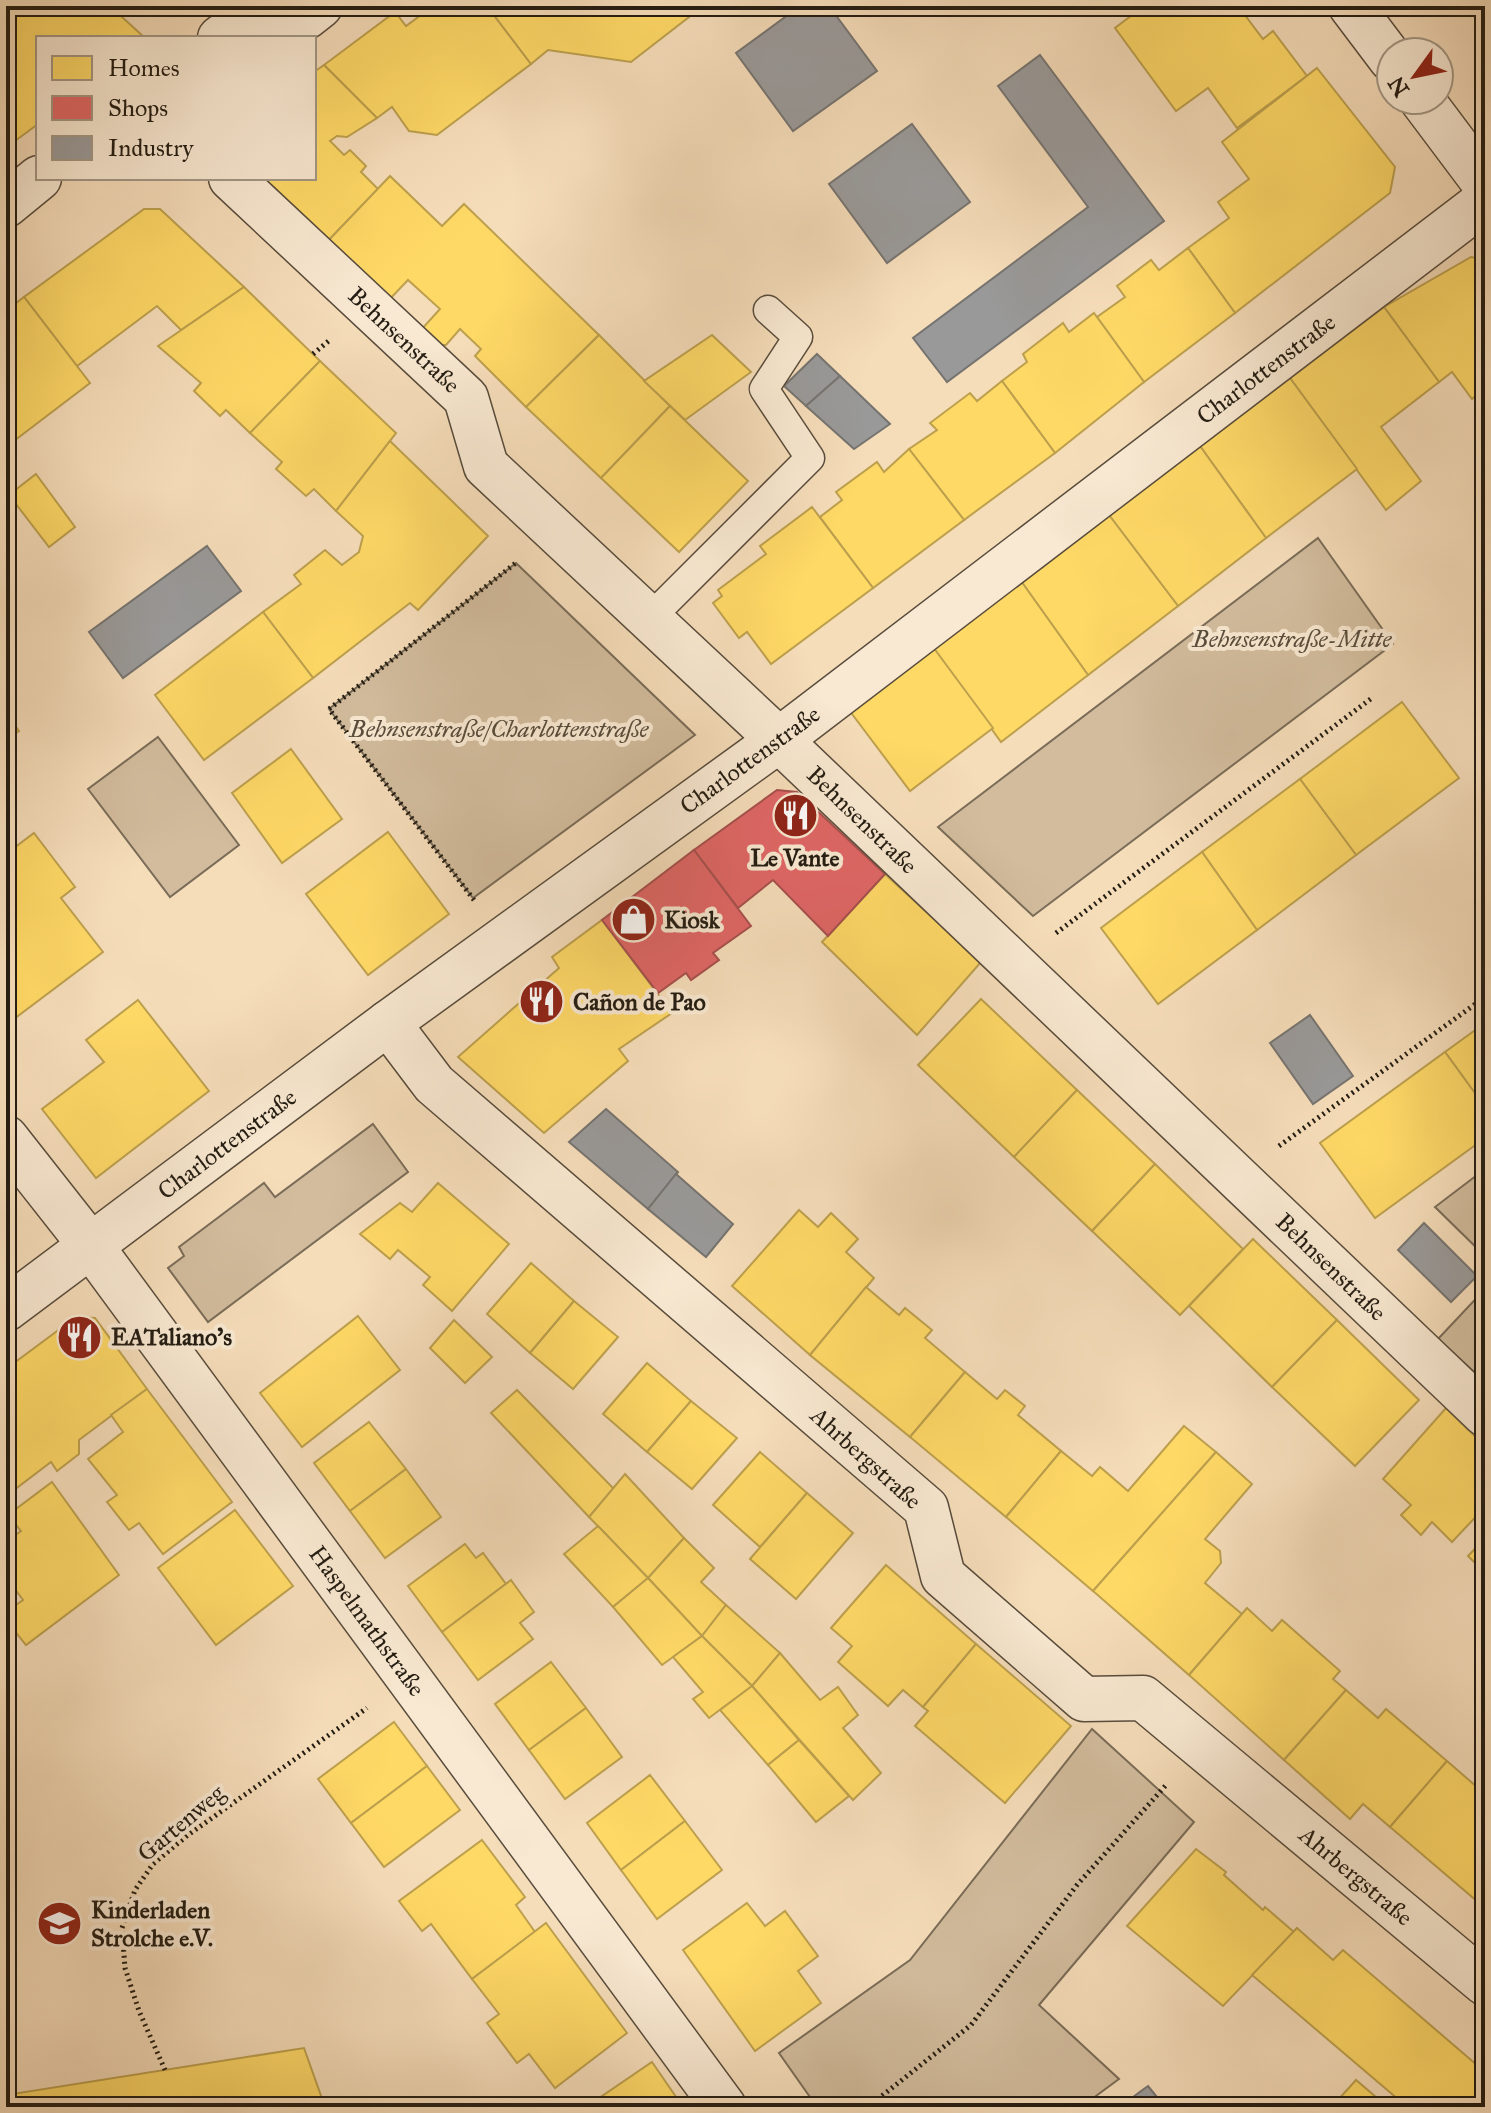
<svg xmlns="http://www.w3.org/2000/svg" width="1491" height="2113" viewBox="0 0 1491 2113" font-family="'IM FELL Great Primer',serif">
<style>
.green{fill:#d2bc9d;stroke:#7a6c58;stroke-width:2}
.homes{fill:#ffd966;stroke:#bda04d;stroke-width:2}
.shops{fill:#e06666;stroke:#a7504d;stroke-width:2}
.industry{fill:#999;stroke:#767470;stroke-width:2}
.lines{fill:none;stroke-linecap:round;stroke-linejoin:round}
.lane-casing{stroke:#584c3c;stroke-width:31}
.street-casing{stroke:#584c3c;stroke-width:47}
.path{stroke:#231c12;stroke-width:5;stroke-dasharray:2 4;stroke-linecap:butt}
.lane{stroke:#f9e9d2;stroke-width:28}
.street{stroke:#f9e9d2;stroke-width:44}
.labels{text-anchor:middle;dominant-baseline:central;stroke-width:8;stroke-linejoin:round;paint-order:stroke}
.street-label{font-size:24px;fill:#231c12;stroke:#f9e9d2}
.park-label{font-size:24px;font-style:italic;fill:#584c3c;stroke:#f9e9d2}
.poi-label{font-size:24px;font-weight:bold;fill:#231c12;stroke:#f9e9d2;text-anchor:start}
</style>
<rect width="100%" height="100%" fill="#f6ddba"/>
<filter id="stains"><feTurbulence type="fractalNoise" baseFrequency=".0025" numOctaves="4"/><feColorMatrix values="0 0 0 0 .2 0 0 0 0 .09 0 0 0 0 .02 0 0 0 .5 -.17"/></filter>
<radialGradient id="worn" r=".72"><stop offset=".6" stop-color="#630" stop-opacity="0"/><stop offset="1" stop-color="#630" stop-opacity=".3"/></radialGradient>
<!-- green -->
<g class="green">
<path d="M1318 538 1393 644 1033 916 938 827Z"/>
<path d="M516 563 695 735 473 898 329 709Z"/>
<path d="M158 737 239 845 170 897 88 789Z"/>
<path d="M373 1124 408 1172 208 1322 168 1268 184 1256 179 1247 264 1183 275 1197Z"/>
<path d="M1485 1169V1256L1435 1207Z"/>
<path d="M1485 1289V1382L1438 1339Z"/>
<path d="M1092 1729 1194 1822 1039 2005 1119 2079 1081 2107H817L779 2053 910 1960Z"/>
</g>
<!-- homes -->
<g class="homes">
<path d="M6 6H110L145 38H38V124L11 144 6 138Z"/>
<path d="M433 6H487L531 64 437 135 409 131 392 107 377 118 324 65 395 12 406 26Z"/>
<path d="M487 6H680L689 17 631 62 548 50 531 64Z"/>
<path d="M1144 6H1238L1263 39 1273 31 1307 76 1237 128 1208 88 1176 111 1115 28Z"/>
<path d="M324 65 377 118 347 137 337 136 330 141 344 155 350 150 366 166 361 172 378 189 325 244 258 178H314V72Z"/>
<path d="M1317 68 1395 167 1390 193 1235 313 1188 248 1229 218 1218 202 1249 179 1222 142Z"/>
<path d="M390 176 442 226 464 204 599 335 526 407 475 356 481 349 460 329 446 345H435L420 331 440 309 408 280 387 302 325 244Z"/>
<path d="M144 209H160L244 287 181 330 157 306 77 366 24 297Z"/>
<path d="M1188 248 1235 313 1144 382 1097 317 1125 297 1117 286 1151 260 1159 270Z"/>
<path d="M1471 257 1485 260V400L1480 392 1472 399 1452 372 1439 382 1384 307Z"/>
<path d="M244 287 320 361 250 433 226 410 220 416 194 391 201 383 158 346Z"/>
<path d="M24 297 90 383 6 447V311Z"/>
<path d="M1384 307 1439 382 1381 427 1421 481 1386 510 1290 378Z"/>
<path d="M1094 313 1144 382 1055 453 1002 381 1027 362 1023 354 1063 323 1069 332Z"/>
<path d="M599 335 670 406 601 478 526 407Z"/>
<path d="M712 335 751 372 685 420 644 381Z"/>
<path d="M320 361 396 433 336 511 314 489 306 496 276 469 282 462 250 433Z"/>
<path d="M1290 378 1357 469 1266 538 1200 446Z"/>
<path d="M1002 381 1055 453 964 520 909 449 937 430 930 423 970 393 977 401Z"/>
<path d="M670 406 748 481 679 552 601 478Z"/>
<path d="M390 441 488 536 418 610 410 603 313 678 263 612 301 584 294 575 325 550 342 565 359 552 363 536 336 511Z"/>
<path d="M1200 446 1266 538 1178 606 1109 515Z"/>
<path d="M909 449 964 520 873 588 820 517 842 500 836 492 877 462 884 472Z"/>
<path d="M36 474 75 527 49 547 9 495Z"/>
<path d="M812 507 873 588 771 664 747 632 739 638 713 603 722 596 718 590 766 554 760 546Z"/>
<path d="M1109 515 1178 606 1088 675 1021 581Z"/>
<path d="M1021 581 1088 675 1001 742 933 647Z"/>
<path d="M263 612 313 678 204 760 155 695Z"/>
<path d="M933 647 993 728 910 791 849 710Z"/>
<path d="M1402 702 1459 778 1356 855 1300 779Z"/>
<path d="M6 713 19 731 6 740Z"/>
<path d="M291 749 342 819 282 863 232 793Z"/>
<path d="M1300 779 1356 855 1257 930 1202 852Z"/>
<path d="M388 832 449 914 368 975 306 894Z"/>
<path d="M34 833 75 887 61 898 103 952 6 1025V854Z"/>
<path d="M1202 852 1257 930 1158 1004 1101 928Z"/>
<path d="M885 874 981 962 917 1035 822 942Z"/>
<path d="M602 920 672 1013 619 1049 628 1061 544 1133 458 1057 559 968 552 957Z"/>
<path d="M981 999 1077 1090 1014 1157 918 1065Z"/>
<path d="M138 1000 209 1091 96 1178 42 1109 104 1062 86 1040Z"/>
<path d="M1485 1023V1107L1445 1052Z"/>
<path d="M1445 1052 1485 1107V1138L1375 1218 1320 1143Z"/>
<path d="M1077 1090 1155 1164 1092 1231 1014 1157Z"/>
<path d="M1155 1164 1243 1249 1180 1315 1092 1231Z"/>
<path d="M438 1183 509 1244 452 1311 423 1285 430 1277 398 1250 390 1259 360 1234 400 1203 412 1212Z"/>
<path d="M799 1210 818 1227 831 1213 858 1239 846 1252 874 1278 810 1355 732 1286Z"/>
<path d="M1253 1239 1337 1320 1272 1387 1189 1306Z"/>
<path d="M531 1263 574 1301 530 1353 487 1314Z"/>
<path d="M866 1287 899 1315 905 1308 932 1330 925 1338 965 1372 910 1437 810 1355Z"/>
<path d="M574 1301 618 1337 573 1389 530 1353Z"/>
<path d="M358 1316 400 1370 302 1447 260 1393Z"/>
<path d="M76 1317 95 1318 147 1389 79 1440V1454L57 1471 51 1462 14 1490 6 1480V1369Z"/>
<path d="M454 1320 492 1357 465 1383 430 1348Z"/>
<path d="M1337 1320 1419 1400 1355 1466 1272 1387Z"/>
<path d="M647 1363 691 1401 647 1452 603 1414Z"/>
<path d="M965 1372 997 1399 1005 1390 1025 1406 1018 1415 1061 1451 1006 1517 910 1437Z"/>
<path d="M147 1389 232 1502 163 1554 139 1523 129 1530 107 1502 117 1495 88 1459 123 1432 111 1415Z"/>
<path d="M517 1390 614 1489 589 1517 491 1413Z"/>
<path d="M691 1401 737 1438 692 1489 647 1452Z"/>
<path d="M1446 1408 1485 1446V1507L1452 1542 1432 1522 1421 1535 1401 1515 1411 1505 1383 1479Z"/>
<path d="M369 1422 406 1469 350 1511 314 1463Z"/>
<path d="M1184 1426 1216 1452 1093 1591 1006 1517 1061 1451 1092 1476 1100 1467 1128 1491Z"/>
<path d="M760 1452 807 1493 760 1547 713 1505Z"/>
<path d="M1216 1452 1252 1484 1205 1539 1220 1551 1221 1563 1205 1583 1242 1614 1189 1675 1093 1591Z"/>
<path d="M406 1469 441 1517 385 1558 350 1511Z"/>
<path d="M625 1474 684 1538 648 1578 589 1517Z"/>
<path d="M52 1482 119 1575 26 1645 6 1620V1612L23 1600 6 1577V1542L21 1531 8 1515Z"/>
<path d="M807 1493 853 1533 796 1599 750 1559Z"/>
<path d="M235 1510 293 1586 216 1645 158 1568Z"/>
<path d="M598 1526 648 1578 613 1607 564 1554Z"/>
<path d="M684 1538 714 1568 701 1582 726 1605 702 1636 648 1578Z"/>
<path d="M1485 1538V1573L1468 1556Z"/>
<path d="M465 1544 476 1558 483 1553 506 1584 442 1632 408 1586Z"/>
<path d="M886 1565 976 1644 923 1707 903 1690 888 1706 838 1662 852 1646 831 1628Z"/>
<path d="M648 1578 702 1636 662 1665 613 1607Z"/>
<path d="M511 1580 534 1612 520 1623 533 1639 478 1680 442 1632Z"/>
<path d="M726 1605 780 1653 752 1686 702 1636Z"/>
<path d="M1247 1608 1272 1631 1282 1620 1340 1671 1333 1679 1346 1690 1284 1760 1189 1675Z"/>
<path d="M702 1636 752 1686 709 1718 693 1699 703 1692 673 1657Z"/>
<path d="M976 1644 1071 1726 1005 1803 915 1726 928 1711 923 1707Z"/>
<path d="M780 1653 820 1700 838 1687 858 1715 843 1728 881 1773 853 1800 752 1686Z"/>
<path d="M551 1662 586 1708 529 1750 495 1704Z"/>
<path d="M752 1686 799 1740 768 1765 720 1710Z"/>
<path d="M1346 1690 1378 1718 1386 1709 1447 1761 1390 1827 1363 1804 1350 1819 1284 1760Z"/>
<path d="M586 1708 622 1757 565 1799 529 1750Z"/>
<path d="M394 1722 427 1766 351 1823 318 1779Z"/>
<path d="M799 1740 849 1796 816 1822 768 1765Z"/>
<path d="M1447 1761 1485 1794V1908L1390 1827Z"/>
<path d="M427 1766 460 1810 384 1867 351 1823Z"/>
<path d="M650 1775 685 1821 621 1870 587 1823Z"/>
<path d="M685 1821 722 1870 657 1919 621 1870Z"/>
<path d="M482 1840 525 1897 516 1905 535 1932 472 1979 431 1924 422 1931 399 1901Z"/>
<path d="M1196 1849 1226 1872 1224 1875 1263 1910 1265 1907 1294 1932 1223 2006 1127 1926Z"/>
<path d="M747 1903 765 1926 785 1911 818 1956 798 1971 821 2003 755 2051 683 1950Z"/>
<path d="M546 1923 627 2033 555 2088 529 2054 517 2063 487 2023 499 2014 472 1979Z"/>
<path d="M1297 1928 1333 1960 1343 1950 1485 2072V2107H1343L1336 2102 1356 2080 1383 2103 1394 2105 1399 2100 1252 1975Z"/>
<path d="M304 2048 325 2107H6V2095Z"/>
<path d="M652 2062 683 2107H586Z"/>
</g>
<!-- shops -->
<g class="shops">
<path d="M777 790 797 792 885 874 828 936 773 880 738 908 694 850Z"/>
<path d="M694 850 751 926 713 953 719 960 691 980 686 973 658 993 602 920Z"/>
</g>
<!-- industry -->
<g class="industry">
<path d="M800 6H829L877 71 793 131 736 53Z"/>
<path d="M1040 55 1164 221 947 382 913 338 1088 207 998 86Z"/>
<path d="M912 124 970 202 887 263 829 184Z"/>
<path d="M817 354 840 376 806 406 784 386Z"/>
<path d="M840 376 890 424 854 449 806 406Z"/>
<path d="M207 546 241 591 123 678 89 632Z"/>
<path d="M1310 1015 1353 1076 1313 1104 1270 1043Z"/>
<path d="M606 1109 678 1172 648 1209 569 1142Z"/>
<path d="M676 1174 733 1224 706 1257 648 1209Z"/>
<path d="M1424 1223 1477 1276 1451 1302 1398 1250Z"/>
<path d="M1148 2086 1165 2107H1120L1141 2091Z"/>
</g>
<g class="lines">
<defs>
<path id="lane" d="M649 619 810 458 764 389 798 337 768 310"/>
<g id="street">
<path d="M1351 6 1391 59"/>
<path d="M220 38 228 32 306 17 320 6"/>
<path d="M1422 100 1485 184"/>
<path d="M231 178 466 398 486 466 779 740 1485 1414"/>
<path d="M6 205 39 178"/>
<path d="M388 1023 434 1084 926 1508 943 1576 1084 1699 1143 1698 1485 1983"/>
<path d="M6 1138 91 1246 724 2107"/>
<path d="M6 1309 388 1023 779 740 1485 201"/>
</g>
</defs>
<!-- lane casing -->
<use href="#lane" class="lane-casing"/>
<!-- street casing -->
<use href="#street" class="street-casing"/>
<!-- path -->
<g class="path">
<path d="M6 298 12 306"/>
<path d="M313 354 331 339"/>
<path d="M474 900 329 709 517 562"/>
<path d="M1056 933 1372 698"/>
<path d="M1279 1146 1485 997"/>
<path d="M165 2070 139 2011 125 1968 122 1928 135 1890 153 1864 188 1835 367 1708"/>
<path d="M868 2107 971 2025 1077 1885 1166 1785"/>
</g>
<!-- lane -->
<use href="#lane" class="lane"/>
<!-- street -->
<use href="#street" class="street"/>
</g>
<!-- icons -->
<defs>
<symbol id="restaurant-disc" viewBox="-11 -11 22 22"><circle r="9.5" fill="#8f2418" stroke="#f9e9d2"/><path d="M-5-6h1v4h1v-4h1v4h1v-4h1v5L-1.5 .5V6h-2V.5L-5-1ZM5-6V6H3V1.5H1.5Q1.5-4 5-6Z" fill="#fff"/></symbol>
<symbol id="shop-disc" viewBox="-11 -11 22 22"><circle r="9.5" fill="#8f2418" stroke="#f9e9d2"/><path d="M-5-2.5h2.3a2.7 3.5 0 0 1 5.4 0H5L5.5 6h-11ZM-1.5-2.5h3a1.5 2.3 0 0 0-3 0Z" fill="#fff"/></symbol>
<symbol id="school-disc" viewBox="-11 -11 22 22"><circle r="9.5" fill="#8f2418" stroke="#f9e9d2"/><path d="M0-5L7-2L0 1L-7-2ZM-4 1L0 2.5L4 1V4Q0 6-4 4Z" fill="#fff"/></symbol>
</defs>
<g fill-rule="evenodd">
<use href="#restaurant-disc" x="770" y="790" width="51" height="51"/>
<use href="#shop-disc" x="608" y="894" width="51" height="51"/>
<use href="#restaurant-disc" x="516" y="976" width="51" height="51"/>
<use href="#restaurant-disc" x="54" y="1312" width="51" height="51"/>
<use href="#school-disc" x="34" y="1898" width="51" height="51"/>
</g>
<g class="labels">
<!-- street labels -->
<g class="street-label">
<text transform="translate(404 340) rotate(43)">Behnsenstraße</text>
<text transform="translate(1266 369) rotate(-37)">Charlottenstraße</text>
<text transform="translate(750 760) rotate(-36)">Charlottenstraße</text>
<text transform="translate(862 820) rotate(44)">Behnsenstraße</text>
<text transform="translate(227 1144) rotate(-37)">Charlottenstraße</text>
<text transform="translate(1331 1267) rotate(44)">Behnsenstraße</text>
<text transform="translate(866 1458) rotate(42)">Ahrbergstraße</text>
<text transform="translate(367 1621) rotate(54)">Haspelmathstraße</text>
<text transform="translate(181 1823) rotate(-40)">Gartenweg</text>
<text transform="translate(1356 1876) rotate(40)">Ahrbergstraße</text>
</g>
<!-- park labels -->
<g class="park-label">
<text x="1292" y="639">Behnsenstraße-Mitte</text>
<text x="499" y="729">Behnsenstraße/Charlottenstraße</text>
</g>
<!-- poi labels -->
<g class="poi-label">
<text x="795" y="858" text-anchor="middle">Le Vante</text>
<text x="664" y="920">Kiosk</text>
<text x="573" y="1002">Cañon de Pao</text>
<text x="111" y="1337">EATaliano’s</text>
<text x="91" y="1910">Kinderladen<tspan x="91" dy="28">Strolche e.V.</tspan></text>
</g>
</g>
<!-- margin -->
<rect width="1491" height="2113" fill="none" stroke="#f6ddba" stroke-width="32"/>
<rect x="8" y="8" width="1475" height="2097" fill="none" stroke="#231c12" stroke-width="4"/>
<rect x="16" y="16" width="1459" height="2081" fill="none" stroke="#231c12" stroke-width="2"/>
<!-- legend -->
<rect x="36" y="36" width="280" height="144" fill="#f9e9d2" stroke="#a39785" stroke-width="2"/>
<rect x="52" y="56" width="40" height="24" fill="#ffd966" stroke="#a39785" stroke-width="2"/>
<text x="108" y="76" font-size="24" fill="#231c12">Homes</text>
<rect x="52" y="96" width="40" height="24" fill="#e06666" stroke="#a39785" stroke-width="2"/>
<text x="108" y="116" font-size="24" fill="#231c12">Shops</text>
<rect x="52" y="136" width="40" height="24" fill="#999999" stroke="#a39785" stroke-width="2"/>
<text x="108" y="156" font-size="24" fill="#231c12">Industry</text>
<!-- north arrow -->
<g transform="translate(1415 76) rotate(237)"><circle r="38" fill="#f9e9d2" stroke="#a39785" stroke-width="2"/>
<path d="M0-6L14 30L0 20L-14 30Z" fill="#8f2418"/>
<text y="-12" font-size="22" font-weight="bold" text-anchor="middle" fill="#231c12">N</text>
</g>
<rect width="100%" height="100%" filter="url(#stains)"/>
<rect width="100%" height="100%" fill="url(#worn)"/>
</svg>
